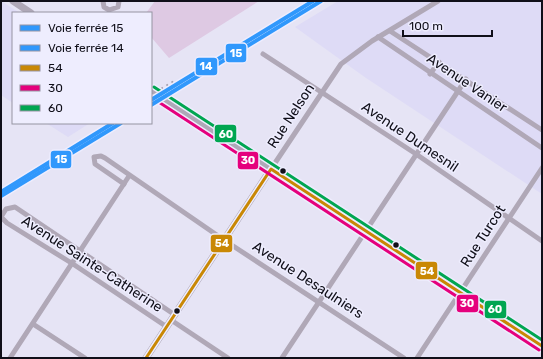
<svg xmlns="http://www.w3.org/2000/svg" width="543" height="359" viewBox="0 0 543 359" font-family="Rubik,sans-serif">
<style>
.built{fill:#dedbf6}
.green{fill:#dec9e3}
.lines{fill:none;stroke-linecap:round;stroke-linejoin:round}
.street{stroke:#b0a8b7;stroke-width:5}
.secondary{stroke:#afa8b8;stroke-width:7}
.rail{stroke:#a7a3b0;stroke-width:2;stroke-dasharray:2 4;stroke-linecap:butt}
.bus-1-casing{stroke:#eeedfe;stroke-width:6}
.bus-2-casing{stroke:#eeedfe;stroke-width:6}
.bus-3-casing{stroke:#eeedfe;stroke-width:6}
.bus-1{stroke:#c98805;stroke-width:3}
.bus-2{stroke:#e5007d;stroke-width:3}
.bus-3{stroke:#00a651;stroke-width:3}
.rail-1-casing{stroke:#eeedfe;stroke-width:7}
.rail-2-casing{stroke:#eeedfe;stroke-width:7}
.rail-1{stroke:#3098fc;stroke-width:4}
.rail-2{stroke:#3098fc;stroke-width:4}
.bus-dot{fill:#100f19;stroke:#eeedfe;stroke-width:1.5}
.labels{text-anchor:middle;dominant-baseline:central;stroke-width:3;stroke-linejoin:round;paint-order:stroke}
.street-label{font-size:14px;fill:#100f19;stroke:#eeedfe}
.line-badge{stroke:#eeedfe;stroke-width:1.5}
.badge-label{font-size:11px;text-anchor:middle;font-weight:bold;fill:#fff}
</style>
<rect width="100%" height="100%" fill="#e6e4f5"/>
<!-- built -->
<g class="built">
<path d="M1 1 20 13H13V103L1 95Z"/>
<path d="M338 1H542V194L366 78 295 27Z"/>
<path d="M46 123H90L68 137Z"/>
</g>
<!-- green -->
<path class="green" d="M155 1H259L169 58 151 37V13H146Z"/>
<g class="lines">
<!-- street -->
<g class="street">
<path d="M103 1 104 7 109 10 118 7 119 1"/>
<path d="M390 31 542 130"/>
<path d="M378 37 542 148"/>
<path d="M263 54 416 154 542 241"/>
<path d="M430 74 439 62"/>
<path d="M271 169 341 64 372 41 438 1"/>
<path d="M124 184 95 164 94 157 101 156 105 158 224 240 404 358"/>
<path d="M171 320 228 358"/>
<path d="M33 324 85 358"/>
<path d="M167 327 73 264 7 223 1 217 6 209 15 207 175 315"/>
<path d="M10 358 129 176"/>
<path d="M282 358 466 79"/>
<path d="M417 358 542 168"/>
</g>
<!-- secondary -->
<g class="secondary">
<path d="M13 1 31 13"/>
<path d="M151 91 542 346"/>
<path d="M146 358 271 169"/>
</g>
<!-- rail -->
<path class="rail" d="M151 95 174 81"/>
<defs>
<path id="bus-1" d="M146 358 271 169 542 346"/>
<path id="bus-2" d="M151 97 539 350"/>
<path id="bus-3" d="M154 87 542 340"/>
</defs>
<!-- bus-1 casing -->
<use href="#bus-1" class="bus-1-casing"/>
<!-- bus-2 casing -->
<use href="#bus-2" class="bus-2-casing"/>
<!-- bus-3 casing -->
<use href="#bus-3" class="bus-3-casing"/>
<!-- bus-1 -->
<use href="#bus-1" class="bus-1"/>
<!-- bus-2 -->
<use href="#bus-2" class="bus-2"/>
<!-- bus-3 -->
<use href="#bus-3" class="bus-3"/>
<defs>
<g id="rail-1">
<path d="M151 105 321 1"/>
<path d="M1 196 121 123"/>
</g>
<g id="rail-2">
<path d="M151 100 313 1"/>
<path d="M1 192 113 123"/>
</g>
</defs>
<!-- rail-1 casing -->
<use href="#rail-1" class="rail-1-casing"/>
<!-- rail-2 casing -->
<use href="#rail-2" class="rail-2-casing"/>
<!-- rail-1 -->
<use href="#rail-1" class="rail-1"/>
<!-- rail-2 -->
<use href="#rail-2" class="rail-2"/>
</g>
<!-- markers -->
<g class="bus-dot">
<circle cx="283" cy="171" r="3.5"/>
<circle cx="396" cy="245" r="3.5"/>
<circle cx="177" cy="311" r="3.5"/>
</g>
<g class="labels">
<!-- street labels -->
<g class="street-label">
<text transform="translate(467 83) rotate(34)">Avenue Vanier</text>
<text transform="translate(291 116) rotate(-57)">Rue Nelson</text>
<text transform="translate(410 137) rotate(34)">Avenue Dumesnil</text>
<text transform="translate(483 236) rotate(-57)">Rue Turcot</text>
<text transform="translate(92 264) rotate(33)">Avenue Sainte-Catherine</text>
<text transform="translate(308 280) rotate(33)">Avenue Desaulniers</text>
</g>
</g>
<g class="line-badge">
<rect x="225" y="43" width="22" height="20" rx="4" fill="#3098fc"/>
<rect x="195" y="57" width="23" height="19" rx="4" fill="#3098fc"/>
<rect x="214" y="124" width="23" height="19" rx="4" fill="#00a651"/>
<rect x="50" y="150" width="22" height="19" rx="4" fill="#3098fc"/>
<rect x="237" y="151" width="22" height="19" rx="4" fill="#e5007d"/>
<rect x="210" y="234" width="23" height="19" rx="4" fill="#c98805"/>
<rect x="415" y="261" width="23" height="19" rx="4" fill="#c98805"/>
<rect x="456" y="294" width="23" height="19" rx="4" fill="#e5007d"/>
<rect x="484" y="300" width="23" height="19" rx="4" fill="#00a651"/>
</g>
<g class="badge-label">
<text x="236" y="57">15</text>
<text x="206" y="70">14</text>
<text x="226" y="138">60</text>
<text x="61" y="163">15</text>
<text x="248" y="164">30</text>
<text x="222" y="247">54</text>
<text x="427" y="275">54</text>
<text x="467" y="307">30</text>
<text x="495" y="313">60</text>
</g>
<!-- border -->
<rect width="543" height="359" fill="none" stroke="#100f19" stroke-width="4"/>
<!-- legend -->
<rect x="12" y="12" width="140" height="112" fill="#eeedfe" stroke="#9594a2"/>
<rect x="20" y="25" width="20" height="6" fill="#3098fc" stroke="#9594a2"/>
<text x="48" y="32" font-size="12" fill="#100f19">Voie ferrée 15</text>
<rect x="20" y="45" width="20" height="6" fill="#3098fc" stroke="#9594a2"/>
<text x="48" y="52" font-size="12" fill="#100f19">Voie ferrée 14</text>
<rect x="20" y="65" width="20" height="6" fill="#c98805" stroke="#9594a2"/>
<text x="48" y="72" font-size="12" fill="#100f19">54</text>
<rect x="20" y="85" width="20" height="6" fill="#e5007d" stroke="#9594a2"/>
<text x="48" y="92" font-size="12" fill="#100f19">30</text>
<rect x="20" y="105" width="20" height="6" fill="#00a651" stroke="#9594a2"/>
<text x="48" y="112" font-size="12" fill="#100f19">60</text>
<!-- scale -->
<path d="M403 30v6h89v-6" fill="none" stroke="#100f19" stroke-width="2"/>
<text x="409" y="30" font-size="12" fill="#100f19" stroke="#eeedfe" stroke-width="3" paint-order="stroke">100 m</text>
</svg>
